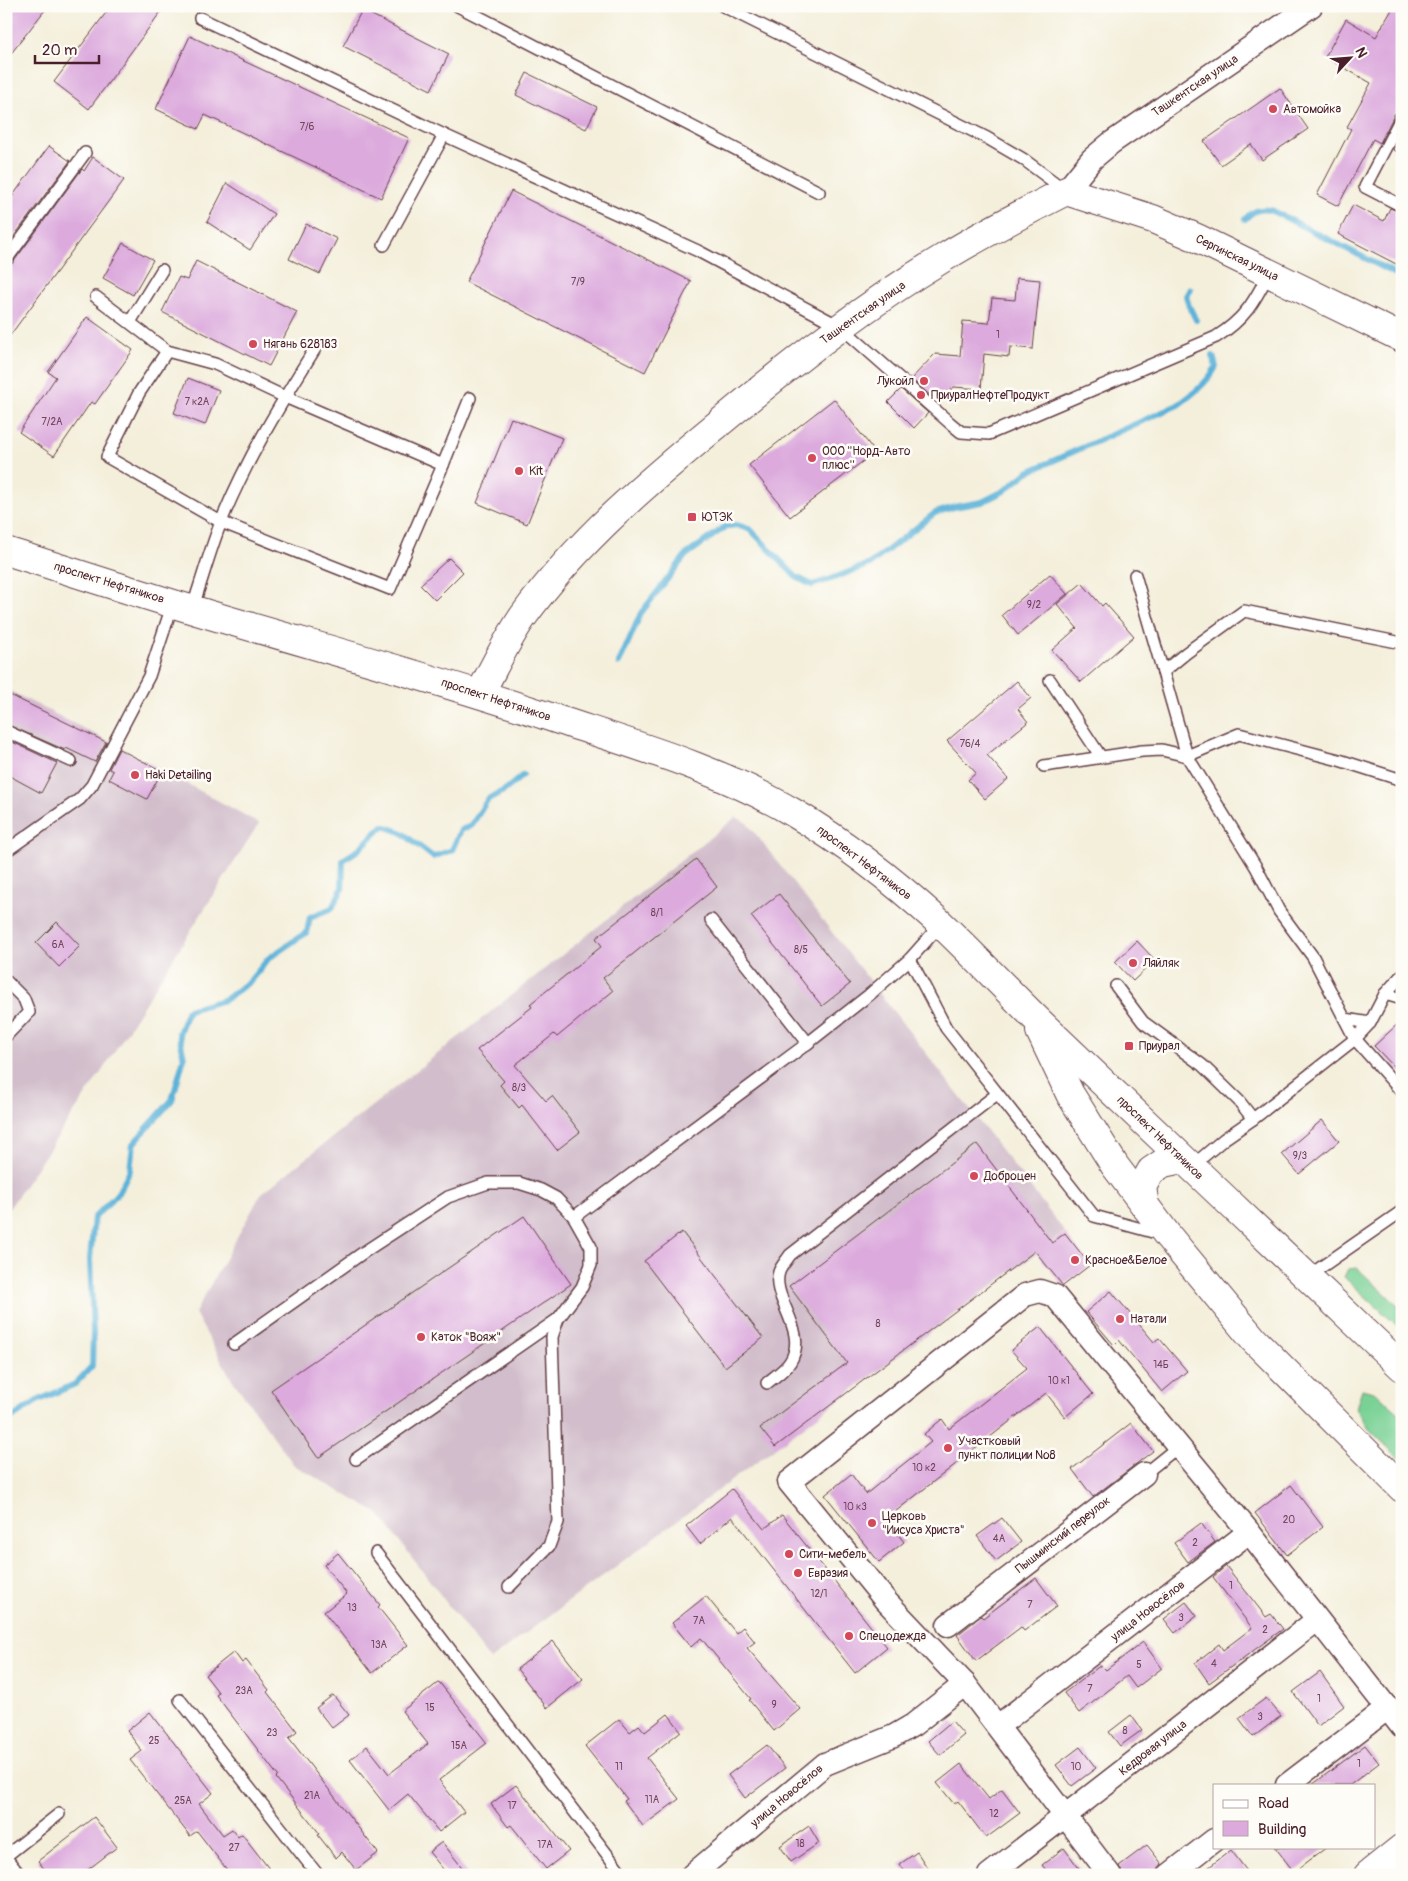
<svg xmlns="http://www.w3.org/2000/svg" width="1408" height="1881" viewBox="0 0 1408 1881" font-family="Pangolin,sans-serif">
<style>
.industrial{fill:#d1bdcb}
.green{fill:#79d195;stroke:#627860}
.lines{fill:none;stroke-linecap:round;stroke-linejoin:round}
.stream{stroke:#5db3d9;stroke-width:6}
.building{fill:#dcaadd}
.lane-casing{stroke:#643e45;stroke-width:14}
.street-casing{stroke:#643e45;stroke-width:25}
.secondary-casing{stroke:#643e45;stroke-width:30}
.lane{stroke:#fff;stroke-width:11}
.street{stroke:#fff;stroke-width:22}
.secondary{stroke:#fff;stroke-width:28}
.poi-dot{fill:#d1495b;stroke:#fdfcf7;stroke-width:2}
.labels{text-anchor:middle;dominant-baseline:central;stroke-width:5;stroke-linejoin:round;paint-order:stroke}
.number-label{font-size:10px;fill:#6e4258}
.street-label{font-size:12px;fill:#4a1f2b;stroke:#fdfcf7}
.poi-label{font-size:12px;fill:#4a1f2b;stroke:#fdfcf7;text-anchor:start}
</style>
<rect width="100%" height="100%" fill="#fdfcf7"/>
<filter id="ink" filterUnits="userSpaceOnUse"><feTurbulence type="fractalNoise" baseFrequency=".02" numOctaves="2"/><feDisplacementMap in="SourceGraphic" scale="10" xChannelSelector="R" yChannelSelector="G"/><feConvolveMatrix kernelMatrix="1 2 1 2 8 2 1 2 1" color-interpolation-filters="sRGB"/></filter>
<filter id="wash" filterUnits="userSpaceOnUse"><feTurbulence type="fractalNoise" baseFrequency=".0096" numOctaves="4" result="noise"/><feDisplacementMap in="SourceGraphic" scale="20" xChannelSelector="R" yChannelSelector="G"/><feGaussianBlur stdDeviation="1.12" result="paint"/><feColorMatrix in="noise" values="0 0 0 0 0 0 0 0 0 0 0 0 0 0 0 0 0 1.4 0 .05"/><feComposite in="paint" operator="in"/></filter>
<g filter="url(#wash)">
<rect width="100%" height="100%" fill="#f4efdb"/>
<!-- industrial -->
<g class="industrial">
<path d="M6 689 114 744 259 823 100 1074 6 1213Z"/>
<path d="M736 817 747 823 1065 1232 490 1660 379 1514 294 1465 231 1378 195 1313 261 1194Z"/>
</g>
<!-- green -->
<g class="green">
<path d="M1357 1268 1402 1309V1330L1344 1277 1348 1269Z"/>
<path d="M1362 1389 1377 1393 1402 1416V1461L1369 1429 1356 1408Z"/>
</g>
<g class="lines">
<!-- stream -->
<g class="stream">
<path d="M1245 219C1253 211 1259 208 1271 210L1402 277"/>
<path d="M1190 289 1186 296 1189 306 1196 320"/>
<path d="M619 663 641 613 686 555 725 527 736 525 750 529 796 577 812 585 831 579 870 564 935 513 954 507 982 502 1004 491 1028 472 1178 405C1193 394 1207 383 1216 367L1213 356"/>
<path d="M6 1422 37 1401 75 1384 92 1366 93 1333 90 1259 94 1218 118 1193 130 1170 133 1144 172 1100 184 1058 179 1033 188 1010 224 1000 249 982 269 958 307 932 310 917 332 908 342 889 343 860 358 850 383 826 401 832 433 857 452 850 461 830 471 826 488 799 505 790 523 775"/>
</g>
</g>
<g id="blocks">
<!-- building -->
<g class="building">
<path d="M6 6H48L6 60Z"/>
<path d="M111 6H165L89 109 54 82Z"/>
<path d="M1394 6H1402V109L1395 113 1380 143 1373 139 1338 206 1317 195 1351 129 1347 127 1371 83 1325 57 1346 19 1376 37Z"/>
<path d="M362 10 449 54 431 90 343 46Z"/>
<path d="M190 36 409 138 381 198 205 115 198 129 156 109Z"/>
<path d="M527 73 597 107 586 129 516 95Z"/>
<path d="M1280 88 1308 129 1262 160 1251 144 1221 165 1204 141Z"/>
<path d="M1402 133V154L1393 150Z"/>
<path d="M49 146 70 161 6 247V205Z"/>
<path d="M93 157 124 180 6 341V267L12 264 82 169 84 171Z"/>
<path d="M227 183 274 214 250 250 207 222Z"/>
<path d="M511 191 691 281 645 372 466 282Z"/>
<path d="M1353 205 1384 221 1390 208 1402 213V267L1338 234Z"/>
<path d="M306 224 337 239 320 274 289 259Z"/>
<path d="M123 243 153 260 133 295 103 278Z"/>
<path d="M196 261 297 312 269 366 162 312 179 277 187 280Z"/>
<path d="M1017 278 1040 280 1033 349 1010 347 1009 357 984 354 981 389 954 387 938 402 911 379 935 354 960 356 963 321 989 323 992 298 1015 300Z"/>
<path d="M87 317 133 350 95 404 91 402 54 456 19 432 56 377 48 372Z"/>
<path d="M188 378 219 390 205 425 174 413Z"/>
<path d="M901 389 928 413 914 428 888 402Z"/>
<path d="M834 399 875 452 790 517 749 465Z"/>
<path d="M511 418 562 438 527 524 477 503Z"/>
<path d="M449 558 463 572 435 600 420 585Z"/>
<path d="M1050 574 1067 594 1018 635 1002 615Z"/>
<path d="M1082 583 1102 606 1105 603 1134 636 1081 682 1052 650 1077 628 1057 604Z"/>
<path d="M1017 681 1031 698 1018 709 1028 722 987 755 1008 779 985 799 968 780 976 773 947 741Z"/>
<path d="M6 693 106 742 95 762 66 748 65 750 6 724Z"/>
<path d="M6 739 57 763 41 793 6 774Z"/>
<path d="M119 749 162 771 147 799 109 779 113 771 109 769Z"/>
<path d="M696 859 717 887 603 978 613 991 557 1037 554 1034 515 1065 546 1101 552 1096 580 1132 557 1150 522 1105 519 1108 500 1085 504 1081 477 1050 532 1007 530 1004 602 946 596 938Z"/>
<path d="M779 894 850 984 822 1006 751 916Z"/>
<path d="M57 922 80 946 59 967 36 943Z"/>
<path d="M1137 941 1155 960 1133 981 1115 962Z"/>
<path d="M1402 1020V1075L1374 1046Z"/>
<path d="M1322 1120 1339 1141 1299 1174 1282 1154Z"/>
<path d="M977 1144 1052 1243 1065 1233 1090 1265 1063 1286 1035 1251 775 1447 760 1428 847 1363 789 1286Z"/>
<path d="M524 1216 571 1284 318 1458 271 1390Z"/>
<path d="M682 1232 763 1338 725 1367 644 1261Z"/>
<path d="M1111 1291 1154 1342 1159 1338 1187 1371 1162 1392 1119 1340 1114 1345 1086 1312Z"/>
<path d="M1040 1327 1093 1394 1065 1417 1046 1393 886 1519 904 1542 879 1562 825 1495 851 1474 866 1494 931 1442 924 1434 942 1419 949 1429 1027 1368 1011 1350Z"/>
<path d="M1131 1423 1153 1451 1093 1497 1072 1469Z"/>
<path d="M1291 1485 1323 1527 1287 1555 1255 1513Z"/>
<path d="M732 1489 764 1529 782 1515 887 1647 855 1673 732 1517 700 1544 686 1526Z"/>
<path d="M1002 1518 1021 1542 996 1561 977 1536Z"/>
<path d="M1201 1523 1215 1542 1188 1562 1174 1543Z"/>
<path d="M338 1553 380 1605 378 1607 408 1645 372 1673 324 1612 347 1594 324 1565Z"/>
<path d="M1226 1566 1266 1617 1271 1614 1283 1629 1209 1683 1195 1663 1219 1644 1223 1650 1252 1628 1213 1577Z"/>
<path d="M1036 1578 1057 1606 1024 1631 1021 1627 976 1661 957 1635 981 1616 983 1618Z"/>
<path d="M706 1596 736 1633 743 1627 755 1642 747 1648 800 1709 774 1731 749 1700 751 1699 701 1638 691 1647 672 1623Z"/>
<path d="M1186 1602 1197 1616 1175 1633 1164 1619Z"/>
<path d="M553 1641 583 1679 547 1708 517 1669Z"/>
<path d="M1143 1642 1162 1668 1136 1688 1127 1676 1079 1713 1064 1693 1101 1665 1106 1670Z"/>
<path d="M234 1652 242 1663 246 1660 269 1690 267 1692 297 1731 289 1738 378 1853 356 1870 342 1852 336 1858 318 1835 320 1834 276 1778 278 1776 216 1695 219 1693 205 1675Z"/>
<path d="M1320 1672 1344 1706 1318 1726 1293 1692Z"/>
<path d="M439 1682 487 1743 439 1780 464 1812 439 1832 408 1794 389 1810 350 1760 367 1746 389 1774 428 1744 402 1711Z"/>
<path d="M333 1695 349 1715 332 1728 316 1708Z"/>
<path d="M1266 1698 1281 1716 1253 1737 1239 1718Z"/>
<path d="M150 1712 213 1793 199 1804 223 1835 232 1829 238 1837 242 1834 274 1875H231L197 1831 190 1836 130 1760 142 1751 127 1731Z"/>
<path d="M668 1714 681 1731 647 1758 679 1799 643 1826 624 1801 627 1799 585 1746 619 1719 630 1732 639 1725 645 1732Z"/>
<path d="M1131 1715 1142 1730 1120 1746 1109 1732Z"/>
<path d="M952 1721 964 1735 940 1755 928 1741Z"/>
<path d="M767 1745 785 1768 745 1798 728 1775Z"/>
<path d="M1365 1745 1379 1763 1350 1785H1312Z"/>
<path d="M1080 1747 1096 1768 1072 1786 1056 1765Z"/>
<path d="M961 1764 989 1799 1002 1789 1020 1813 986 1838 958 1801 954 1804 937 1783Z"/>
<path d="M516 1785 569 1851 546 1869 511 1825 508 1827 491 1804Z"/>
<path d="M94 1817 117 1847 81 1875H49L38 1861Z"/>
<path d="M809 1826 819 1843 791 1862 780 1846Z"/>
<path d="M442 1842 468 1875H448L429 1852Z"/>
<path d="M1147 1845 1162 1864 1157 1870 1156 1874 1123 1875 1119 1866Z"/>
<path d="M1275 1847H1327L1294 1872Z"/>
<path d="M1064 1848 1084 1875H1050L1042 1865Z"/>
<path d="M1231 1850 1250 1875H1199Z"/>
<path d="M917 1852 932 1875H907L900 1864Z"/>
</g>
</g>
</g>
<g filter="url(#ink)">
<use href="#blocks" fill-opacity="0" stroke="#643e45" stroke-width="1"/>
<g class="lines">
<defs>
<g id="lane">
<path d="M458 6 819 192"/>
<path d="M723 6 987 138 1023 159 1066 191"/>
<path d="M200 18 444 135 698 251 841 327 950 423 961 432 989 434 1216 337C1245 319 1254 302 1269 273"/>
<path d="M1402 116 1365 187 1402 206"/>
<path d="M384 245 444 135"/>
<path d="M6 260 85 153"/>
<path d="M96 297 167 351 215 364 285 397 443 465 470 398"/>
<path d="M130 322 162 270"/>
<path d="M167 351 139 393 107 457 221 522 390 589 443 465"/>
<path d="M1135 575 1163 672"/>
<path d="M192 609C202 580 210 550 221 522 246 460 281 403 316 347"/>
<path d="M1050 680 1101 757"/>
<path d="M6 731 71 761"/>
<path d="M1044 766 1142 751 1162 750 1187 756 1163 672 1186 653 1244 611 1402 643"/>
<path d="M1402 780 1339 760 1239 734 1187 756 1256 867 1279 911 1313 957 1355 1039 1402 1092"/>
<path d="M6 851 80 799 92 785 149 676 173 603"/>
<path d="M711 920 808 1043"/>
<path d="M910 959 946 1028 1094 1216 1160 1234"/>
<path d="M6 981 24 999 29 1012 6 1036"/>
<path d="M1116 986 1143 1022 1202 1065 1239 1101 1253 1119"/>
<path d="M1385 994 1402 999"/>
<path d="M1345 1019 1370 1023"/>
<path d="M1191 1167 1224 1139 1253 1119 1355 1039 1370 1023 1385 994 1402 975"/>
<path d="M1307 1277 1402 1211"/>
<path d="M234 1344 364 1252 448 1197 488 1183H519L541 1190 556 1198 574 1217"/>
<path d="M767 1383C774 1377 785 1370 790 1362 810 1331 770 1298 779 1272 781 1266 787 1260 790 1255L997 1094"/>
<path d="M356 1459 558 1319"/>
<path d="M1144 1474 1179 1446"/>
<path d="M376 1553 623 1875"/>
<path d="M509 1587 549 1546 558 1522 552 1337 558 1319 582 1287 591 1265V1247L574 1217 808 1043 869 995 910 959 941 924"/>
<path d="M180 1700 318 1875"/>
<path d="M6 1856 59 1814"/>
<path d="M6 1858 20 1875"/>
</g>
<g id="street">
<path d="M1066 191 1092 159 1111 143 1311 6"/>
<path d="M948 1625 1144 1474"/>
<path d="M998 1726 1249 1532"/>
<path d="M1287 1785 1388 1708"/>
<path d="M692 1875 825 1764 894 1736 913 1725 965 1684"/>
<path d="M989 1875 1317 1620"/>
<path d="M1110 1875 965 1684 886 1601 789 1482 1025 1295 1040 1291 1055 1296 1249 1532 1402 1727"/>
<path d="M1169 1875 1214 1840"/>
</g>
<g id="secondary">
<path d="M6 551C70 571 133 592 197 611 314 646 431 677 547 716 631 744 718 768 794 813 847 844 895 882 940 923 978 959 1014 998 1052 1034 1169 1145 1285 1256 1402 1367"/>
<path d="M480 694C493 668 506 642 522 618 577 541 651 479 723 420 794 361 867 304 945 257 984 233 1025 212 1066 191L1153 219 1197 238 1402 338"/>
<path d="M1040 1031 1070 1094 1115 1166 1168 1236 1254 1340 1402 1488"/>
<path d="M1145 1206 1142 1187 1151 1171 1163 1163 1182 1159"/>
<path d="M1368 1875 1402 1848"/>
</g>
</defs>
<!-- lane casing -->
<use href="#lane" class="lane-casing"/>
<!-- street casing -->
<use href="#street" class="street-casing"/>
<!-- secondary casing -->
<use href="#secondary" class="secondary-casing"/>
<!-- lane -->
<use href="#lane" class="lane"/>
<!-- street -->
<use href="#street" class="street"/>
<!-- secondary -->
<use href="#secondary" class="secondary"/>
</g>
</g>
<!-- markers -->
<g class="poi-dot">
<circle cx="1273" cy="109" r="5"/>
<circle cx="253" cy="344" r="5"/>
<circle cx="924" cy="381" r="5"/>
<circle cx="921" cy="395" r="5"/>
<circle cx="812" cy="458" r="5"/>
<circle cx="519" cy="471" r="5"/>
<rect x="687" y="512" width="10" height="10" rx="2.5"/>
<circle cx="135" cy="775" r="5"/>
<circle cx="1133" cy="963" r="5"/>
<rect x="1124" y="1041" width="10" height="10" rx="2.5"/>
<circle cx="974" cy="1176" r="5"/>
<circle cx="1075" cy="1260" r="5"/>
<circle cx="1120" cy="1319" r="5"/>
<circle cx="421" cy="1337" r="5"/>
<circle cx="948" cy="1448" r="5"/>
<circle cx="872" cy="1523" r="5"/>
<circle cx="789" cy="1554" r="5"/>
<circle cx="798" cy="1573" r="5"/>
<circle cx="849" cy="1636" r="5"/>
</g>
<g class="labels">
<!-- number labels -->
<g class="number-label">
<text x="307" y="127">7/6</text>
<text x="578" y="282">7/9</text>
<text x="998" y="335">1</text>
<text x="197" y="402">7 к2А</text>
<text x="52" y="422">7/2А</text>
<text x="1034" y="605">9/2</text>
<text x="970" y="744">76/4</text>
<text x="657" y="913">8/1</text>
<text x="58" y="945">6А</text>
<text x="801" y="950">8/5</text>
<text x="519" y="1088">8/3</text>
<text x="1300" y="1156">9/3</text>
<text x="878" y="1324">8</text>
<text x="1161" y="1365">14Б</text>
<text x="1059" y="1381">10 к1</text>
<text x="924" y="1468">10 к2</text>
<text x="855" y="1507">10 к3</text>
<text x="1289" y="1520">20</text>
<text x="999" y="1539">4А</text>
<text x="1195" y="1543">2</text>
<text x="1231" y="1586">1</text>
<text x="819" y="1594">12/1</text>
<text x="1030" y="1605">7</text>
<text x="352" y="1608">13</text>
<text x="1181" y="1618">3</text>
<text x="699" y="1621">7А</text>
<text x="1265" y="1630">2</text>
<text x="379" y="1645">13А</text>
<text x="1214" y="1664">4</text>
<text x="1139" y="1665">5</text>
<text x="1090" y="1689">7</text>
<text x="244" y="1691">23А</text>
<text x="1319" y="1699">1</text>
<text x="774" y="1705">9</text>
<text x="430" y="1708">15</text>
<text x="1260" y="1717">3</text>
<text x="1125" y="1731">8</text>
<text x="272" y="1733">23</text>
<text x="154" y="1741">25</text>
<text x="459" y="1746">15А</text>
<text x="1359" y="1764">1</text>
<text x="619" y="1767">11</text>
<text x="1076" y="1767">10</text>
<text x="312" y="1796">21А</text>
<text x="652" y="1800">11А</text>
<text x="183" y="1801">25А</text>
<text x="512" y="1806">17</text>
<text x="994" y="1814">12</text>
<text x="800" y="1844">18</text>
<text x="545" y="1845">17А</text>
<text x="234" y="1848">27</text>
</g>
<!-- street labels -->
<g class="street-label">
<text transform="translate(1195 86) rotate(-34)">Ташкентская улица</text>
<text transform="translate(1237 258) rotate(26)">Сергинская улица</text>
<text transform="translate(863 313) rotate(-35)">Ташкентская улица</text>
<text transform="translate(109 583) rotate(17)">проспект Нефтяников</text>
<text transform="translate(496 700) rotate(18)">проспект Нефтяников</text>
<text transform="translate(864 863) rotate(37)">проспект Нефтяников</text>
<text transform="translate(1160 1138) rotate(44)">проспект Нефтяников</text>
<text transform="translate(1063 1535) rotate(-38)">Пышминский переулок</text>
<text transform="translate(1148 1611) rotate(-38)">улица Новосёлов</text>
<text transform="translate(1153 1748) rotate(-38)">Кедровая улица</text>
<text transform="translate(787 1796) rotate(-40)">улица Новосёлов</text>
</g>
<!-- poi labels -->
<g class="poi-label">
<text x="1283" y="109">Автомойка</text>
<text x="263" y="344">Нягань 628183</text>
<text x="914" y="381" text-anchor="end">Лукойл</text>
<text x="931" y="395">ПриуралНефтеПродукт</text>
<text x="822" y="451">ООО ''Норд-Авто<tspan x="822" dy="14">плюс''</tspan></text>
<text x="529" y="471">Kit</text>
<text x="702" y="517">ЮТЭК</text>
<text x="145" y="775">Haki Detailing</text>
<text x="1143" y="963">Ляйляк</text>
<text x="1139" y="1046">Приурал</text>
<text x="984" y="1176">Доброцен</text>
<text x="1085" y="1260">Красное&amp;Белое</text>
<text x="1130" y="1319">Натали</text>
<text x="431" y="1337">Каток "Вояж"</text>
<text x="958" y="1441">Участковый<tspan x="958" dy="14">пункт полиции №8</tspan></text>
<text x="882" y="1516">Церковь<tspan x="882" dy="14">"Иисуса Христа"</tspan></text>
<text x="799" y="1554">Сити-мебель</text>
<text x="808" y="1573">Евразия</text>
<text x="859" y="1636">Спецодежда</text>
</g>
</g>
<!-- margin -->
<rect width="1408" height="1881" fill="none" stroke="#fdfcf7" stroke-width="25"/>
<!-- legend -->
<rect x="1213" y="1784" width="162" height="65" fill="#fdfcf7" stroke="#b5a4a5"/>
<rect x="1223" y="1800" width="25" height="8" fill="#ffffff" stroke="#b5a4a5"/>
<text x="1258" y="1808" font-size="15" fill="#4a1f2b">Road</text>
<rect x="1223" y="1821" width="25" height="15" fill="#dcaadd" stroke="#b5a4a5"/>
<text x="1258" y="1834" font-size="15" fill="#4a1f2b">Building</text>
<!-- north arrow -->
<g transform="translate(1350 58) rotate(64)" stroke="#fdfcf7" stroke-width="4" paint-order="stroke">
<path d="M0-4L9 19L0 12L-9 19Z" fill="#4a1f2b"/>
<text y="-8" font-size="14" font-weight="bold" text-anchor="middle" fill="#4a1f2b">N</text>
</g>
<!-- scale -->
<path d="M35 55v8h64v-8" fill="none" stroke="#4a1f2b" stroke-width="2.5"/>
<text x="42" y="55" font-size="15" fill="#4a1f2b" stroke="#fdfcf7" stroke-width="4" paint-order="stroke">20 m</text>
</svg>
